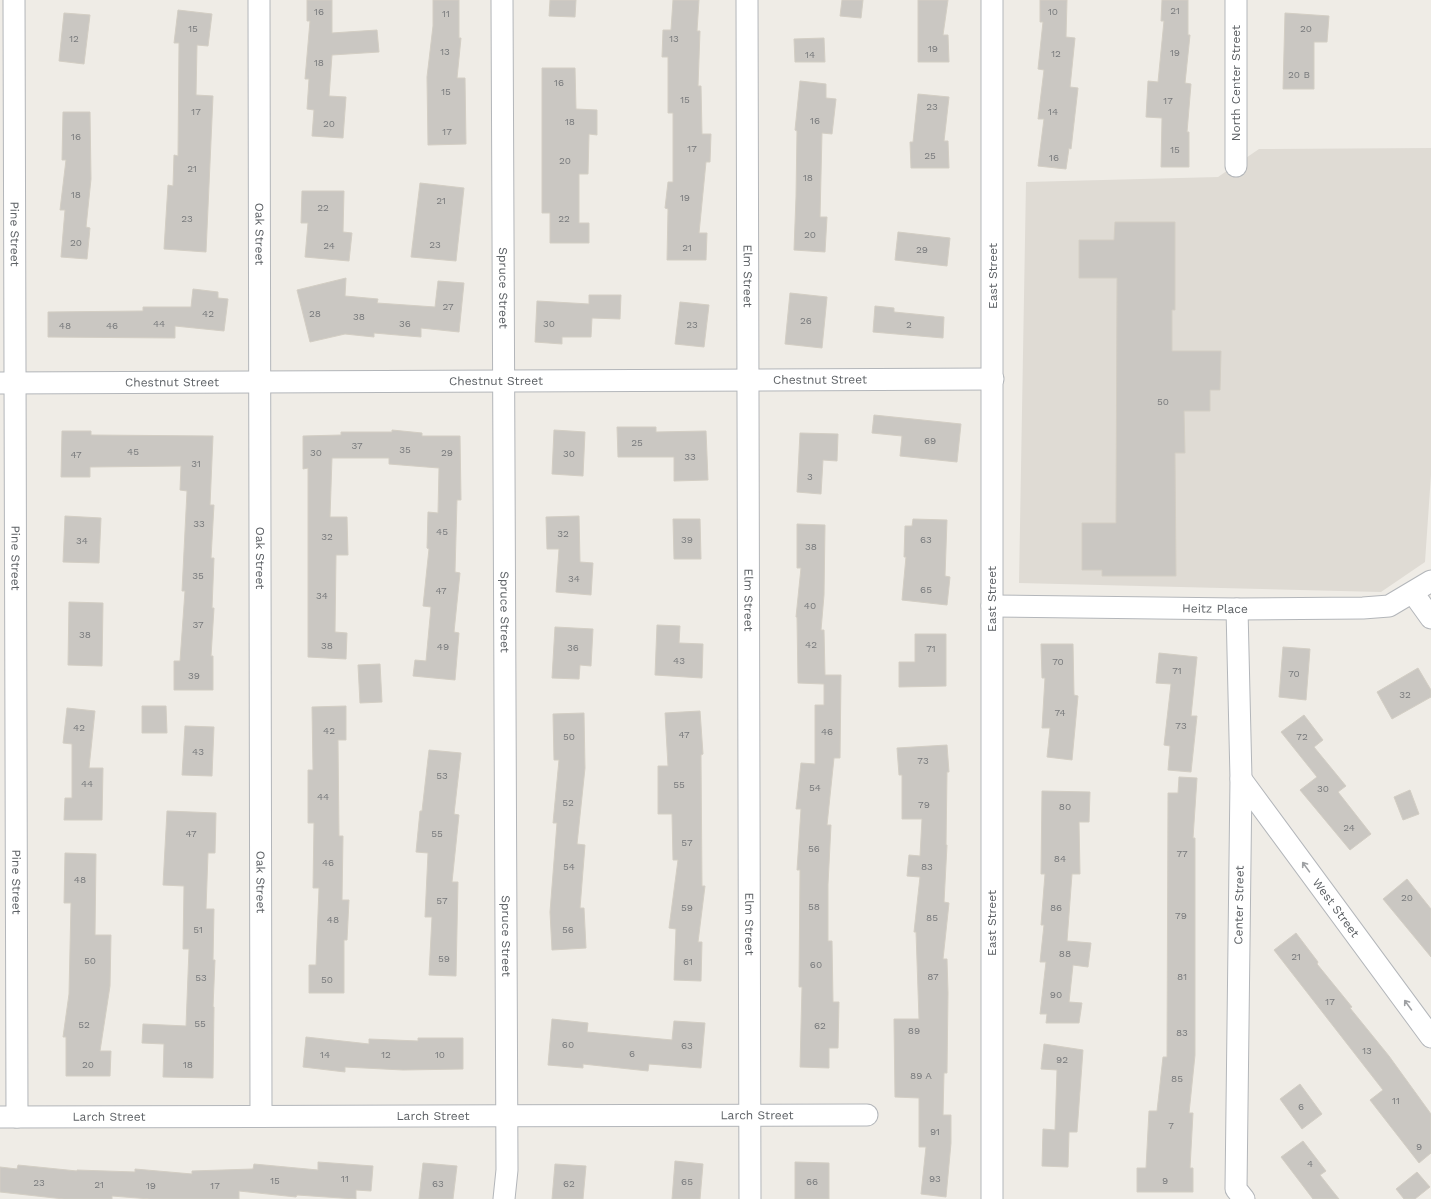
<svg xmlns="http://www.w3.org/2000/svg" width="1431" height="1199" viewBox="0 0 1431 1199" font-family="'Work Sans',sans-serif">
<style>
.education{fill:#dfdbd4}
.building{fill:#cac7c2;stroke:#d3cec4}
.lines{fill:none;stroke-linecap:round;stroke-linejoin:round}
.street-casing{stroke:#b3b6ba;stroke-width:23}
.street{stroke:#fff;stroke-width:21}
.oneway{stroke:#9ea0a3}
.labels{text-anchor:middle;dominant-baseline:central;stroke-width:3;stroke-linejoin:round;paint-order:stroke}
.number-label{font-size:10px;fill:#787a7c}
.street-label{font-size:12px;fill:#5d6165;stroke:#fff}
</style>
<rect width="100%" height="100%" fill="#efece6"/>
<!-- education -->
<path class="education" d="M1431 148V475L1425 562 1381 592 1019 583 1026 182 1218 177 1259 149Z"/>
<!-- building -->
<g class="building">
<path d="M307 0H332V33L377 30 379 52 332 55 329 96 346 97 343 138 312 136 314 110 307 109 309 79H305L310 21H307Z"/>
<path d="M433 0H459V38H461L457 78H465L466 144 428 145 427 77 433 26Z"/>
<path d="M550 0H576L575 17 549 16Z"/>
<path d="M673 0H699L697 31H700L698 86H701L702 134H711L710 162H706L699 233H707L706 260H667L668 209 665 208 668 182H673V113H668V57H662L663 30H671Z"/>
<path d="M842 0H863L861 18 840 16Z"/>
<path d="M918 0H948L943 35H948L949 62H918Z"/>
<path d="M1040 0H1067L1066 37 1075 38 1070 87 1078 88 1071 149 1069 148 1066 169 1038 166 1044 119H1038L1044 70 1038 69 1043 22H1040Z"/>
<path d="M1162 0H1188V35H1190L1185 83 1191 84 1187 132H1189V167H1161L1162 118 1146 117 1148 81 1158 82 1164 21H1161Z"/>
<path d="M178 10 212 14 208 46 197 45 196 95 213 96 206 252 164 249 168 185 173 186 174 155 178 156 179 43H174Z"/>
<path d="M64 13 90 15 84 64 59 61Z"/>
<path d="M1285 13 1329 16 1327 42H1314V89H1283Z"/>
<path d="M824 38 825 62H795L794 39Z"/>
<path d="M542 68H575L576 109 597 110V135L589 134 588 174H579V223H589V243H550V213H542Z"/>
<path d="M800 81 826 84V98L836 99 832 134 822 133 820 217H827L825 252 794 250 796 197 797 131 795 130Z"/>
<path d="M918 94 949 97 944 141H948L949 168H911L910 142H913Z"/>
<path d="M63 112H90L91 179 86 227 90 228 87 259 61 257 65 210H60L66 160H62Z"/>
<path d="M420 183 464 188 456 261 411 257Z"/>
<path d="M302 191H344L343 232 352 233 349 261 305 257 308 223H301Z"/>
<path d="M1115 222H1175V310H1172V351H1221L1220 390H1210V411H1184L1185 453H1175L1176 576H1102V570H1082V523H1116L1117 278H1079V240H1114Z"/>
<path d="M898 232 950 238 947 266 895 260Z"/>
<path d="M346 278 345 296 378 299 377 303 435 307 438 281 464 283 459 332 421 328V337L374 333V337L345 334 310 342 297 290Z"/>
<path d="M193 289 218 292V298L228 299 224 331 175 326V338L48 337V312L143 311V307H191Z"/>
<path d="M790 293 827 297 822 348 785 344Z"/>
<path d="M589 295H621L620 319 592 318 591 337H562V344L535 342 537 301 589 304Z"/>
<path d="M680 302 709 305 704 347 675 344Z"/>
<path d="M875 306 894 308V312L944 317 943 338 873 332Z"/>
<path d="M874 415 961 424 957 462 900 456 902 436 872 433Z"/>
<path d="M617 427H656V432L706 431 708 480 674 481V457H618Z"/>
<path d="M392 430 422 433V436H460L461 500H457L455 572 460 573 454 632 459 633 455 680 413 676 415 660 426 661 431 607 423 606 429 549 427 548 428 512 438 513 439 468 389 464V458H332L330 517H347L348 555H336L335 632 347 633 346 659 308 657V468L303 469V436L341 435V432H392Z"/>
<path d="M554 430 585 432 583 476 552 474Z"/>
<path d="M62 431H91V435L213 436 210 505H214L211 558H214L212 608H214L211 656H213V690H174V661H180L185 591H182L187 491 180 490 181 466 90 467V477H61Z"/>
<path d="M800 433 838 434 837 461 823 460 821 494 797 492Z"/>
<path d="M65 516 101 518 99 563 63 562Z"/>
<path d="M579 516 580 562 593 563 591 595 556 592 559 549H547L546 517Z"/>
<path d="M673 519H700L701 559H674Z"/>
<path d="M913 519 947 520 945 576 950 577 947 605 902 600 906 557H904L905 526H912Z"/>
<path d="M797 524 825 525 824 595 821 630H824L825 675H841L840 758H834L827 825H831L828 884V941H832L833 1002H839L838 1048H829V1068L800 1067 802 987H799L800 870H797L801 809H796L801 763 815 764V705H824V684L798 683 797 617H796L801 568H797Z"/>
<path d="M69 602 103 603 102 666 68 665Z"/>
<path d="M657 625 680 626 679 643 703 644 702 678 655 675Z"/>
<path d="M555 627 593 629 591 666 580 665 579 679 552 678Z"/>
<path d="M915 634H946V686L899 687V662H915Z"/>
<path d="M1041 644H1073L1074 695 1078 696 1072 760 1047 757 1050 728H1042L1045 678H1042Z"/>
<path d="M1283 647 1310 649 1306 700 1279 697Z"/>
<path d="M1159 653 1197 657 1191 716H1197L1191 772 1168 770 1170 746 1164 745 1171 684 1156 683Z"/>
<path d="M380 664 382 702 360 703 358 665Z"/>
<path d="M1418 668 1431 690V697L1392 719 1377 692Z"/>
<path d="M142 706H166L167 733H142Z"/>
<path d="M346 706V740H338L339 836H343L342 900H349L347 940H344V993H309V965H316L319 888H313L314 823H308V770H313L312 707Z"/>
<path d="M67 708 95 711 89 768H103L102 820H64L65 798H72V744L63 743Z"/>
<path d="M700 711 703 754 701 755 702 886H705L698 942H702L701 981 674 980 676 929 669 928 678 860H673L672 814H658V766H668L665 713Z"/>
<path d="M584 713 585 768 577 844 585 845 580 908H584L586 948 552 950 550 912 557 823H553L559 760H554L553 714Z"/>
<path d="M1304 715 1323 740 1314 747 1346 786 1338 792 1371 834 1350 850 1300 790 1317 777 1281 732Z"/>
<path d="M185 726 214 727 212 776 182 775Z"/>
<path d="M947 745 949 772H947L946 845H947L944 902 949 903 943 959H947L948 993 947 1073H944L943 1115H951V1143L946 1197 921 1194 926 1147H919V1098L895 1097 894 1022V1019H919L916 932H914L920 877 907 876 909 855 920 856 922 819H902V775H899L897 748Z"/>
<path d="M429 750 461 753 454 814 459 815 452 882H458L456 976 429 975 432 917H425L428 853 416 852 420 811H422Z"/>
<path d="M1179 777 1197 778 1193 838H1195V1055L1189 1113H1193L1190 1168H1193V1192H1137V1168H1146L1149 1111H1157L1163 1057H1167L1168 793H1178Z"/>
<path d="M1410 790 1419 814 1403 820 1394 797Z"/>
<path d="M1042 791 1090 792 1089 822H1079L1080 874H1072L1067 941 1091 943 1088 967 1073 965 1069 1002 1082 1003 1079 1023H1046L1047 1014H1040L1046 962H1040L1044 925H1041L1045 874H1041Z"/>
<path d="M167 811 216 813 215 853H208L206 909H214L213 960H215L213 1007H214L213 1078 163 1077 164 1044 142 1043 143 1024 186 1026 189 949H183L184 886 163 885Z"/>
<path d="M65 853 96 854 95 935H111L110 986 100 1051H111L110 1076H66V1037H63L69 994 71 903H64Z"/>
<path d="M1407 879 1431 909V957L1383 899Z"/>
<path d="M1296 933 1318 962 1317 964 1352 1007 1350 1008 1389 1056 1431 1114V1153L1419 1163 1370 1100 1383 1090 1274 950Z"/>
<path d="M552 1019 588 1023 587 1032 672 1040 674 1021 705 1023 701 1068 649 1064 648 1071 583 1064V1068L548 1065Z"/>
<path d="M306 1037 369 1044V1039L418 1041V1038H463V1069L403 1070 345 1067V1072L303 1067Z"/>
<path d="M1044 1044 1083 1050 1077 1132H1069L1068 1167 1042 1166 1043 1129 1055 1130 1057 1070 1041 1069Z"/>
<path d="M1300 1084 1322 1114 1302 1129 1280 1099Z"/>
<path d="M1303 1141 1326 1171 1320 1175 1339 1199H1313L1281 1157Z"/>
<path d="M675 1161 703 1164 700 1199H672Z"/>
<path d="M318 1162 373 1166 371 1191 356 1190V1199L297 1195 296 1197 239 1191V1199H150L112 1196V1199H64L0 1192V1167L17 1169 18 1165 77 1171V1170L135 1172V1169L192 1174V1171L253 1169 254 1164 318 1170Z"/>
<path d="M795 1162 829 1163V1199H795Z"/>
<path d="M423 1163 457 1166 453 1199H419Z"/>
<path d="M555 1164 586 1166 583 1199H552Z"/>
<path d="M1417 1172 1430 1187 1415 1199H1404L1396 1189Z"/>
</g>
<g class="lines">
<defs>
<g id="street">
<path id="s1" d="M14 0 17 1117"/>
<path id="s2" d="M259 0 261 1116"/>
<path id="s3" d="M502 0 507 1170 504 1199"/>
<path id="s4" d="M747 0 750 1199"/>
<path d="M992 0V1199"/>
<path d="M1236 0V166"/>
<path id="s5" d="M0 383 993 379"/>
<path d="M1413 593 1431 618"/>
<path id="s6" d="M992 606 1237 609 1363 608 1389 606 1431 581"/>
<path d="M1237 609 1241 779 1236 1189 1244 1199"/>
<path id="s7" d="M1241 779 1431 1037"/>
<path id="s8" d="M0 1117 867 1115"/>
</g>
</defs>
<!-- street casing -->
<use href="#street" class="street-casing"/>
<!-- street -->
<use href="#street" class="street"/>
</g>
<!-- one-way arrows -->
<defs><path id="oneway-shaft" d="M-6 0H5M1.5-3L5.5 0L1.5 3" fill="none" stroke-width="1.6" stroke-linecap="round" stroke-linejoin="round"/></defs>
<g class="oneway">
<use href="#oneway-shaft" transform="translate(1306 867) rotate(-126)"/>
<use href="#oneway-shaft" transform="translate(1408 1005) rotate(-126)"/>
</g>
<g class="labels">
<!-- number labels -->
<g class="number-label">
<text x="1175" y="10">21</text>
<text x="319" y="11">16</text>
<text x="1053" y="11">10</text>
<text x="446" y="13">11</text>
<text x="193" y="28">15</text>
<text x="1306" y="28">20</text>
<text x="74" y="38">12</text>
<text x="674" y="38">13</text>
<text x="933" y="48">19</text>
<text x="445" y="51">13</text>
<text x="1175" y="52">19</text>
<text x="1056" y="53">12</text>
<text x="810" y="54">14</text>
<text x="319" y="62">18</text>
<text x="1299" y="74">20 B</text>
<text x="559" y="82">16</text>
<text x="446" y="91">15</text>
<text x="685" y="99">15</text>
<text x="1168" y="100">17</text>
<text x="932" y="106">23</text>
<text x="196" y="111">17</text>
<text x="1053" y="111">14</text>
<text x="815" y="120">16</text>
<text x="570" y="121">18</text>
<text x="329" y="123">20</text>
<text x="447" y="131">17</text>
<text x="76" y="136">16</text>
<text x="692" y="148">17</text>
<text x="1175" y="149">15</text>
<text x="930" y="155">25</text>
<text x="1054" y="157">16</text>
<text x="565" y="160">20</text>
<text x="192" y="168">21</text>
<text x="808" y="177">18</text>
<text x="76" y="194">18</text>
<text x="685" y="197">19</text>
<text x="441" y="200">21</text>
<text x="323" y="207">22</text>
<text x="187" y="218">23</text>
<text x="564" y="218">22</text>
<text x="810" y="234">20</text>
<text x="76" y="242">20</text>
<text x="435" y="244">23</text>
<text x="329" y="245">24</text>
<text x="687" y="247">21</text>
<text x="922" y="249">29</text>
<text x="448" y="306">27</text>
<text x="208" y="313">42</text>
<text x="315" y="313">28</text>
<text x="359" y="316">38</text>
<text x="806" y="320">26</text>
<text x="159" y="323">44</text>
<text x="405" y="323">36</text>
<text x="549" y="323">30</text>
<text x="692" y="324">23</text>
<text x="909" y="324">2</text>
<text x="65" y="325">48</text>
<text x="112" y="325">46</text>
<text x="1163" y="401">50</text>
<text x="930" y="440">69</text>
<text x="637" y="442">25</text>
<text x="357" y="445">37</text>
<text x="405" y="449">35</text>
<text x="133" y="451">45</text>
<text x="316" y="452">30</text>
<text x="447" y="452">29</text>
<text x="569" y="453">30</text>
<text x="76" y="454">47</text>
<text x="690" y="456">33</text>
<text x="196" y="463">31</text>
<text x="810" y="476">3</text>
<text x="199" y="523">33</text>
<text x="442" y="531">45</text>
<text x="563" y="533">32</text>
<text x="327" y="536">32</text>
<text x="687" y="539">39</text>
<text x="926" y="539">63</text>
<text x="82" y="540">34</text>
<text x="811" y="546">38</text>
<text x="198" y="575">35</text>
<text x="574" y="578">34</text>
<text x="926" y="589">65</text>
<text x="441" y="590">47</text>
<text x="322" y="595">34</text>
<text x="810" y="605">40</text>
<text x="198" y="624">37</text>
<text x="85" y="634">38</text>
<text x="811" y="644">42</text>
<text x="327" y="645">38</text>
<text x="443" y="646">49</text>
<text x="573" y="647">36</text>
<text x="931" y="648">71</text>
<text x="679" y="660">43</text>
<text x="1058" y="661">70</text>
<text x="1177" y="670">71</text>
<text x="1294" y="673">70</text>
<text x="194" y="675">39</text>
<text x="1405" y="694">32</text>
<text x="1060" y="712">74</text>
<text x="1181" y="725">73</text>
<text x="79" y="727">42</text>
<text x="329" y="730">42</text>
<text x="827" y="731">46</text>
<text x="684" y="734">47</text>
<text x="569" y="736">50</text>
<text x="1302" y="736">72</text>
<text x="198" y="751">43</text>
<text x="923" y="760">73</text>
<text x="442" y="775">53</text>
<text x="87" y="783">44</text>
<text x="679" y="784">55</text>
<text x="815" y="787">54</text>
<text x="1323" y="788">30</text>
<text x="323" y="796">44</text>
<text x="568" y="802">52</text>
<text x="924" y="804">79</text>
<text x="1065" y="806">80</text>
<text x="1349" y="827">24</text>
<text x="191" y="833">47</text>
<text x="437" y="833">55</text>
<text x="687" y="842">57</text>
<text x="814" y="848">56</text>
<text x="1182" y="853">77</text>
<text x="1060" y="858">84</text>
<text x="328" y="862">46</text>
<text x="569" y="866">54</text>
<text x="927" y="866">83</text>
<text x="80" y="879">48</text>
<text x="1407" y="897">20</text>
<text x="442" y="900">57</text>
<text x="814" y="906">58</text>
<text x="687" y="907">59</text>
<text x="1056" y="907">86</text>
<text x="1181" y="915">79</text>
<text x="932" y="917">85</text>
<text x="333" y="919">48</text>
<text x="198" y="929">51</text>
<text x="568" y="929">56</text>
<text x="1065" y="953">88</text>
<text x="1296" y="956">21</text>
<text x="444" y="958">59</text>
<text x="90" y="960">50</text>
<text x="688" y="961">61</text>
<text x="816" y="964">60</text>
<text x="933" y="976">87</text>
<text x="1182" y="976">81</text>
<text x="201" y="977">53</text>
<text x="327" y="979">50</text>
<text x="1056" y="994">90</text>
<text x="1330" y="1001">17</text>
<text x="200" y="1023">55</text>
<text x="84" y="1024">52</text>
<text x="820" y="1025">62</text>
<text x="914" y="1030">89</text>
<text x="1182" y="1032">83</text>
<text x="568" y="1044">60</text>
<text x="687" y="1045">63</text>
<text x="1367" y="1050">13</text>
<text x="632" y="1053">6</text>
<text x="325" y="1054">14</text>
<text x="386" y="1054">12</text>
<text x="440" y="1054">10</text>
<text x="1062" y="1059">92</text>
<text x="88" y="1064">20</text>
<text x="188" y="1064">18</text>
<text x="921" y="1075">89 A</text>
<text x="1177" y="1078">85</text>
<text x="1396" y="1100">11</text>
<text x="1301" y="1106">6</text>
<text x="1171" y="1125">7</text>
<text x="935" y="1131">91</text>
<text x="1419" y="1146">9</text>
<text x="1310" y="1163">4</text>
<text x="345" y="1178">11</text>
<text x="935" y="1178">93</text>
<text x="275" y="1180">15</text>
<text x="1165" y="1180">9</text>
<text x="687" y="1181">65</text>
<text x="812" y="1181">66</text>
<text x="39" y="1182">23</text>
<text x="438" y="1183">63</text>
<text x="569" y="1183">62</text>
<text x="99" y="1184">21</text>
<text x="151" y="1185">19</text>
<text x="215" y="1185">17</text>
</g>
<!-- street labels -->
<g class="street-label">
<text transform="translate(1236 83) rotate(-90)">North Center Street</text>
<text stroke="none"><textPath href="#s1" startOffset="234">Pine Street</textPath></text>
<text stroke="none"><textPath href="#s2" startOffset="234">Oak Street</textPath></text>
<text stroke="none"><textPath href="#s4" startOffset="276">Elm Street</textPath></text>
<text transform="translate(993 276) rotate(-90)">East Street</text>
<text stroke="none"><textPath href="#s3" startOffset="288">Spruce Street</textPath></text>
<text stroke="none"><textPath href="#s5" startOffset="820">Chestnut Street</textPath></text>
<text stroke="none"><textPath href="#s5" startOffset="496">Chestnut Street</textPath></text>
<text stroke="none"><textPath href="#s5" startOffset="172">Chestnut Street</textPath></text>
<text stroke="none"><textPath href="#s1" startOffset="558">Pine Street</textPath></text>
<text stroke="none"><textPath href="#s2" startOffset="558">Oak Street</textPath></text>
<text stroke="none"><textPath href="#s4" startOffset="600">Elm Street</textPath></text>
<text transform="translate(992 599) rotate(-90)">East Street</text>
<text stroke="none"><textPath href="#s6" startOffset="223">Heitz Place</textPath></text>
<text stroke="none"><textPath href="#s3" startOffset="612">Spruce Street</textPath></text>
<text stroke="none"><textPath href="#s1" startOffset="882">Pine Street</textPath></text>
<text stroke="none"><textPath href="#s2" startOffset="882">Oak Street</textPath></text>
<text transform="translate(1239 905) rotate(-89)">Center Street</text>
<text stroke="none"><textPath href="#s7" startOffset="160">West Street</textPath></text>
<text stroke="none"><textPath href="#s4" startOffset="924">Elm Street</textPath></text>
<text transform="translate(992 923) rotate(-90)">East Street</text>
<text stroke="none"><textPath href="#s3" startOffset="936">Spruce Street</textPath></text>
<text stroke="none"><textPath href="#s8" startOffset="757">Larch Street</textPath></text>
<text stroke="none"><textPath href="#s8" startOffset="109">Larch Street</textPath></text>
<text stroke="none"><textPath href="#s8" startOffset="433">Larch Street</textPath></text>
</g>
</g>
</svg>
